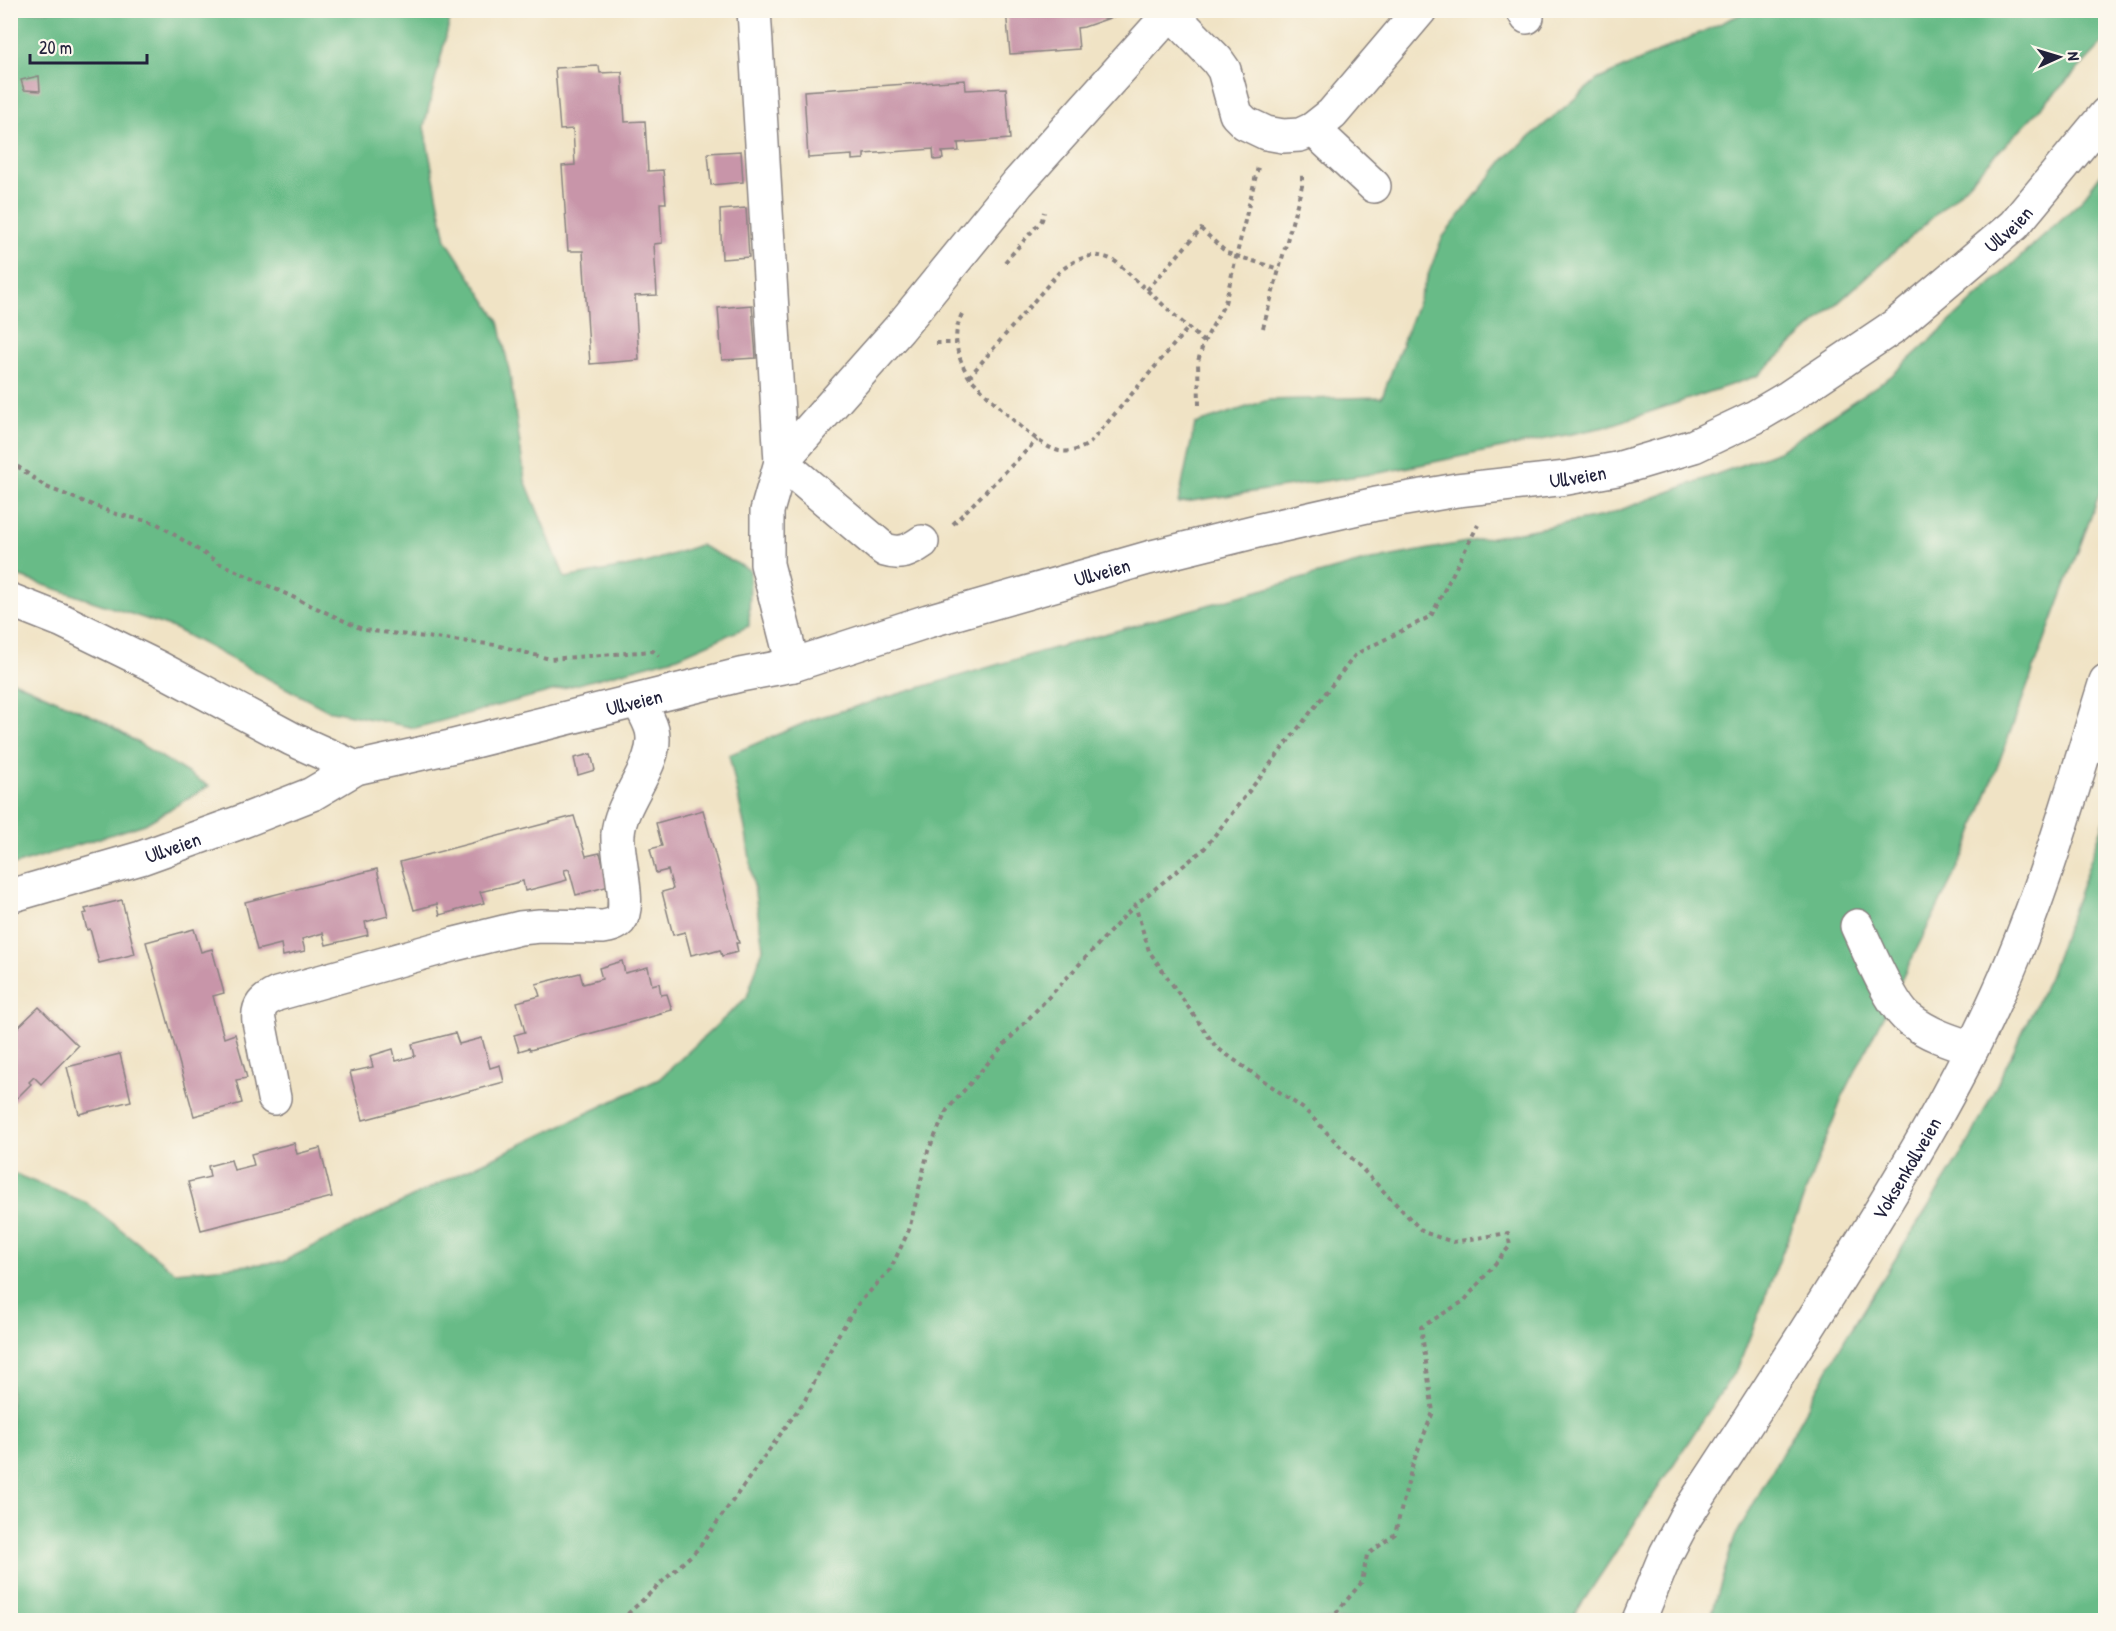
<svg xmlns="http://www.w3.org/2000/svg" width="2116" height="1631" viewBox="0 0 2116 1631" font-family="'Patrick Hand',sans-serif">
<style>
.forest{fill:#68bb87;stroke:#456e61;stroke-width:1.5}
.building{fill:#c895a9}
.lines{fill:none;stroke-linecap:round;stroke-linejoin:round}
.minor-casing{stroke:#898280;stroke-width:36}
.major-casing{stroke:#898280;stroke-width:36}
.path{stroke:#898280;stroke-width:4;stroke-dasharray:4.5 4.5;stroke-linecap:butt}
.minor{stroke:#fff;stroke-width:33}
.major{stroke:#fff;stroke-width:33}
.labels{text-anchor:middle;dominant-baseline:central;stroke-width:4.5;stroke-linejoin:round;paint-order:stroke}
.street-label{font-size:20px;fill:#22223b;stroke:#fbf7ec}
</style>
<rect width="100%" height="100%" fill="#fbf7ec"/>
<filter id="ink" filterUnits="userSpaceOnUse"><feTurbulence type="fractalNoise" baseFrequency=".0167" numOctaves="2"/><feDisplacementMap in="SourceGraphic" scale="12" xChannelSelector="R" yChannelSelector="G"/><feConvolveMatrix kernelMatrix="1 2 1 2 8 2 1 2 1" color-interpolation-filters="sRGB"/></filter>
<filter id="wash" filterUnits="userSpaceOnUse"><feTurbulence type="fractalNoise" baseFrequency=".008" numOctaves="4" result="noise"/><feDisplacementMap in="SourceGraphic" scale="24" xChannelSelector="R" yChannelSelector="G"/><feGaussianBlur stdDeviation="1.35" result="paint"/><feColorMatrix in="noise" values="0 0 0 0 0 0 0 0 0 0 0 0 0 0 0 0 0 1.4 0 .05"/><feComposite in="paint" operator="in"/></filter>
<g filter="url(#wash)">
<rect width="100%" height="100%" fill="#f0e3c5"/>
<!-- forest -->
<g class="forest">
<path d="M1750 10 2105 11V41L1955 197 1757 376 1605 427 1385 472 1178 503 1195 424 1268 400 1382 397 1442 238 1505 158 1597 80Z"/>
<path d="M10 11H452L424 127 446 240 499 321 510 375 525 480 565 578 646 563 700 545 750 570 749 626 678 657 415 728 327 710 173 628 11 574Z"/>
<path d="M2105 169V479L1965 853 1842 1098 1739 1365 1571 1620H11L10 1172 87 1203 175 1272 282 1262 442 1182 659 1079 747 997 763 948 746 833 729 755 814 719 1040 652 1361 562 1604 516 1779 451 1891 376 2080 202Z"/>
<path d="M11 680 99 719 209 786 145 824 11 866Z"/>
<path d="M2105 819V1620H1710L1734 1539 1845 1339 1970 1140 2049 977Z"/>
</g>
<g id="blocks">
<!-- building -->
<g class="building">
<path d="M1006 10H1130V11L1084 27 1077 28 1079 49 1010 54Z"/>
<path d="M599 66 600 73 622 72 625 122 645 121 648 171 663 170 666 203H660L662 243 654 244 657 295 635 296 639 360 590 364 583 251H568L562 166 575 165 573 129 560 130 555 68Z"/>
<path d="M39 76 40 91 24 90 21 80Z"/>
<path d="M965 80 966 90 1006 88 1010 139 958 143 959 151 942 152 943 159 934 160 933 149 864 154V159L852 160V155L808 158 804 91Z"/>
<path d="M741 151 743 182 711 185 708 153Z"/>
<path d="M746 208 749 257 722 259 720 210Z"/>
<path d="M752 305 756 358 722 360 718 308Z"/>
<path d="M591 754 595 770 578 775 574 758Z"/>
<path d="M703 810 739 943H736L738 952 722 956 720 950 709 953 708 951 691 955 685 932 673 935 662 892 673 889 668 870 656 873 650 849 662 846 656 823Z"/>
<path d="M574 816 586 856 600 853 609 886 576 895 569 869 564 870 567 880 545 886 525 891 523 881 480 892 484 903 440 915 437 904 414 910 400 862Z"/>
<path d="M377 869 388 916 365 922 368 935 326 945 323 933 302 939 305 951 283 956 281 944 257 950 245 902Z"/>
<path d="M122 900 135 954 99 963 90 929 87 930 83 914 87 913 85 909Z"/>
<path d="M194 929 201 952 212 949 224 993 213 996 224 1038 235 1034 247 1078 236 1080 242 1103 194 1116 146 942Z"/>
<path d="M622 961 625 973 648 967 652 985 659 983 661 995 667 994 672 1010 660 1013 661 1014 530 1050 529 1048 519 1051 514 1035 525 1032 517 1002 540 996 536 984 580 973 583 984 602 979 599 968Z"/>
<path d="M39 1007 78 1046 41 1084 34 1077 29 1082 31 1084 10 1105V1035Z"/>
<path d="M455 1033 459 1044 482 1038 490 1068 500 1065 504 1082 363 1120 350 1072 373 1067 370 1056 393 1049 396 1061 415 1056 412 1044Z"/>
<path d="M120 1054 131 1101 79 1114 67 1067Z"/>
<path d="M294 1143 297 1154 320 1148 332 1197 201 1230 188 1182 210 1177 208 1166 231 1160 234 1170 254 1165 251 1154Z"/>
</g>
</g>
</g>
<g filter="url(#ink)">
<use href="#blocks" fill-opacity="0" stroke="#898280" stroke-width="1.5"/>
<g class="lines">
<defs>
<g id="minor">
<path d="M754 10 781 462 767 511V564L793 665"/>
<path d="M1523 10 1527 17"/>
<path d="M1171 13 1217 60 1224 70 1236 114 1245 123 1266 133 1283 136 1300 135 1313 129 1332 114 1420 10"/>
<path d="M1313 129 1374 186"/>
<path d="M781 462 899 329 1018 183 1173 10"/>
<path d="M781 462 885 550C901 555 909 551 922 542"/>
<path d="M10 600 63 621 157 667 292 739 356 768"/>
<path id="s1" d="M10 896 141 858 238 823 312 794 356 768 450 747 740 675 793 665 928 621 1148 558 1261 530 1376 504 1457 490 1567 478 1617 469 1694 446 1755 417 1789 397 1896 325 2014 225 2106 114"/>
<path d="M1857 926C1867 947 1891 1006 1909 1019 1928 1034 1950 1041 1972 1048"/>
<path d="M274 1098 259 1021C257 1006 264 1000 277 994L455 944 520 928 540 926 603 927C609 926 615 925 620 920 632 906 616 854 618 834 620 800 660 763 652 730 649 719 643 710 638 701"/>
</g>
<g id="major">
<path id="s2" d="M1639 1620 1666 1554 1686 1516C1745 1427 1803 1337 1859 1246 1907 1168 1954 1090 1992 1007 2041 903 2072 790 2106 681"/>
</g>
</defs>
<!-- minor casing -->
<use href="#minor" class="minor-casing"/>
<!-- major casing -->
<use href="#major" class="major-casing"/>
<!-- path -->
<g class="path">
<path d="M1005 262 1042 220 1044 212"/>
<path d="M1147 290 1201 229 1227 253 1279 269"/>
<path d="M962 314C951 336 957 357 969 377 988 395 1035 446 1059 451 1071 453 1081 449 1090 443L1188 328"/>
<path d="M1263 328 1302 186V172"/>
<path d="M936 343H956"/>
<path d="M969 377 1059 272C1077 258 1095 249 1116 262L1204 342"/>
<path d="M1199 405 1198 361 1204 342 1225 303 1258 167"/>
<path d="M10 461 46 487 116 514 156 523 219 563 364 630 496 645 550 659 653 651 659 656"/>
<path d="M953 524 1037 440"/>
<path d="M621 1620 698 1549 805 1400 837 1337 858 1304 890 1270 909 1230 928 1151 947 1110 1001 1048 1135 905"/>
<path d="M1330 1620 1362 1582 1367 1555 1395 1534 1413 1463 1433 1412 1421 1327 1464 1301 1510 1246 1508 1233 1453 1242 1423 1232 1305 1110 1216 1047 1149 951 1135 905 1204 849 1356 654 1431 616 1478 525"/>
</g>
<!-- minor -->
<use href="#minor" class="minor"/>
<!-- major -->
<use href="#major" class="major"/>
</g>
</g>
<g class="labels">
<!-- street labels -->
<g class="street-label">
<text stroke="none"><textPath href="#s1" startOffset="2132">Ullveien</textPath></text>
<text stroke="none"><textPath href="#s1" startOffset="1628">Ullveien</textPath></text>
<text stroke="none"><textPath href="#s1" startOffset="1142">Ullveien</textPath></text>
<text stroke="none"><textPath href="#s1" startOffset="656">Ullveien</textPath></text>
<text stroke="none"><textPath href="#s1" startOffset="170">Ullveien</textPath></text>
<text stroke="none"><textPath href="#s2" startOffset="526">Voksenkollveien</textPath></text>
</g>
</g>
<!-- margin -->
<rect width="2116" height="1631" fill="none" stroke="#fbf7ec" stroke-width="36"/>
<!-- north arrow -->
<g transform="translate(2059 57) rotate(86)" stroke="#fbf7ec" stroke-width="4.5" paint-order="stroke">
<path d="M0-4.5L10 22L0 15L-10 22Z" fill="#22223b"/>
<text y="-9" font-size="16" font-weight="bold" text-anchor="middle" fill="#22223b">N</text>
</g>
<!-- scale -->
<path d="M30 54v9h117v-9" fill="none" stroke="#22223b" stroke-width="3"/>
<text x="39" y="54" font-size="18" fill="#22223b" stroke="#fbf7ec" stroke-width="4.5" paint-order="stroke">20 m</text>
</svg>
